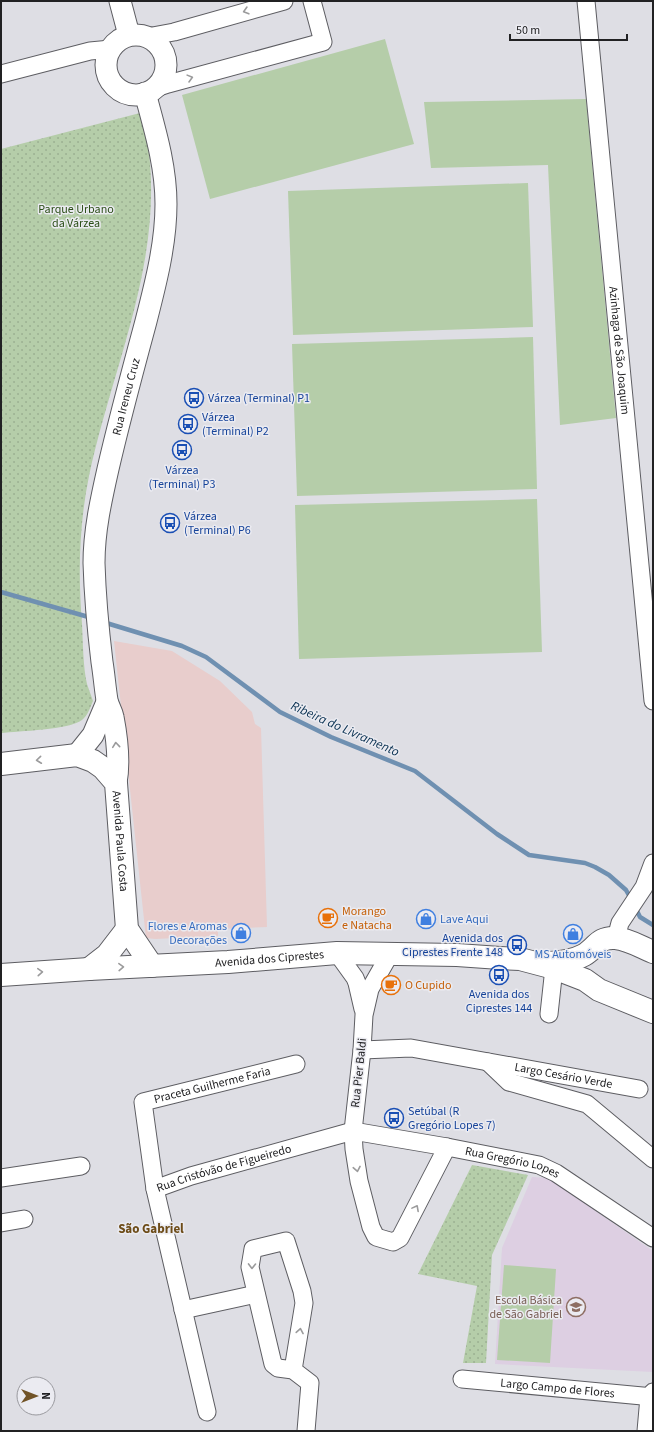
<svg xmlns="http://www.w3.org/2000/svg" width="654" height="1432" viewBox="0 0 654 1432" font-family="'Source Sans 3',sans-serif">
<style>
.commercial{fill:#e8cdcc}
.education{fill:#ddcfe2}
.grass{fill:#b5cda9}
.park{fill:url(#park-dots)}
.lines{fill:none;stroke-linecap:round;stroke-linejoin:round}
.stream{stroke:#6f90b1;stroke-width:4.5}
.minor-casing{stroke:#5d5d62;stroke-width:19}
.tertiary-casing{stroke:#5d5d62;stroke-width:23}
.primary-casing{stroke:#5d5d62;stroke-width:24}
.minor{stroke:#fff;stroke-width:17}
.tertiary{stroke:#fff;stroke-width:21}
.primary{stroke:#fff;stroke-width:22}
.oneway{stroke:#9b9b9c}
.labels{text-anchor:middle;dominant-baseline:central;stroke-width:3;stroke-linejoin:round;paint-order:stroke}
.park-label{font-size:12px;fill:#2b4e17;stroke:#ebebf1}
.street-label{font-size:12px;fill:#212123;stroke:#ebebf1}
.transit-label{font-size:12px;fill:#164399;stroke:#ebebf1;text-anchor:start}
.food-label{font-size:12px;fill:#c56008;stroke:#ebebf1;text-anchor:start}
.shop-label{font-size:12px;fill:#366cbe;stroke:#ebebf1;text-anchor:start}
.education-label{font-size:12px;fill:#785e54;stroke:#ebebf1;text-anchor:end}
.water-label{font-size:13px;font-style:italic;fill:#062e4f;stroke:#ebebf1}
.neighbourhood-label{font-size:13px;font-weight:bold;fill:#6d4c18;stroke:#ebebf1}
</style>
<defs>
<pattern id="park-dots" width="8" height="8" patternUnits="userSpaceOnUse"><rect width="8" height="8" fill="#b5cda9"/><path d="M2 2h.1M6 6h.1" fill="none" stroke="#9bb091" stroke-width="1.8" stroke-linecap="round"/></pattern>
</defs>
<rect width="100%" height="100%" fill="#dedee4"/>
<!-- commercial -->
<path class="commercial" d="M114 641 172 651 220 681 252 712 255 724 261 728 267 927 218 929V936L155 939 146 938Z"/>
<!-- education -->
<path class="education" d="M532 1177 548 1178 653 1251V1372L495 1364 502 1248Z"/>
<!-- grass -->
<g class="grass">
<path d="M385 39 414 144 210 199 182 95Z"/>
<path d="M586 99 616 418 560 425 548 165 431 168 424 102Z"/>
<path d="M528 183 533 327 293 335 288 191Z"/>
<path d="M533 337 537 489 297 496 292 344Z"/>
<path d="M537 499 542 652 299 659 295 505Z"/>
<path d="M504 1265 556 1269 550 1363 497 1360Z"/>
</g>
<!-- park -->
<g class="park">
<path d="M140 113C144 130 149 146 150 163 159 272 111 372 89 476 79 525 78 574 82 624 83 642 83 667 87 684 89 690 91 695 93 701 90 708 88 715 82 720 69 730 19 731 1 733V149Z"/>
<path d="M472 1165 528 1175 492 1255 486 1363H463L477 1286 418 1274Z"/>
</g>
<g class="lines">
<!-- stream -->
<g class="stream">
<path d="M1 592 92 618"/>
<path d="M103 622 182 646 206 657 280 712 331 737 415 771 497 834 529 855 585 863 595 867 609 875 626 890 631 899"/>
<path d="M635 907 640 917 653 925"/>
</g>
<defs>
<g id="minor">
<path id="s1" d="M586 1 653 701"/>
<path d="M147 37 174 32 284 1"/>
<path d="M1 74 90 51 111 49"/>
<path d="M153 89 168 84 323 42 312 1"/>
<path d="M616 938 620 923 644 887 653 863"/>
<path d="M337 953 355 978 357 983 363 1009"/>
<path d="M390 954 370 989 364 1015 362 1050 353 1131 354 1149 359 1181 371 1227 376 1237 393 1242 400 1238 447 1147"/>
<path d="M549 1014 554 968"/>
<path id="s2" d="M362 1050 411 1048 639 1089"/>
<path d="M488 1062 509 1082 587 1104 653 1159"/>
<path d="M1 1178 81 1166"/>
<path id="s3" d="M155 1189 143 1102 296 1064"/>
<path d="M1 1223 24 1219"/>
<path d="M183 1310 256 1294"/>
<path d="M293 1370 304 1303 302 1291 286 1241 253 1249 250 1267 273 1364 278 1368 293 1370 310 1383 306 1431"/>
<path id="s4" d="M462 1379 653 1397"/>
<path id="s5" d="M207 1412 155 1189 191 1176 353 1131 447 1147 539 1165 556 1173 653 1238"/>
<path d="M646 1431 649 1397 653 1392"/>
</g>
<g id="tertiary">
<path d="M120 1 129 35"/>
<circle cx="136" cy="65" r="30"/>
<path d="M77 755 93 735 107 702"/>
<path id="s6" d="M116 783C120 762 117 738 113 717 112 711 108 706 107 700 105 688 104 674 102 662 98 629 95 596 94 563 94 531 101 500 108 469 119 421 132 373 145 325 155 286 166 245 166 204 166 166 155 130 145 93"/>
</g>
<g id="primary">
<path id="s7" d="M1 764 77 755 93 761 103 768 116 783 127 929 152 966"/>
<path d="M544 963C558 963 571 962 584 955 596 948 598 937 615 938 628 939 641 947 653 952"/>
<path d="M89 969 107 955 127 929"/>
<path id="s8" d="M1 975 89 969 228 962 337 953 457 955 500 958 520 959 554 968 585 980 599 990 653 1012"/>
</g>
</defs>
<!-- minor casing -->
<use href="#minor" class="minor-casing"/>
<!-- tertiary casing -->
<use href="#tertiary" class="tertiary-casing"/>
<!-- primary casing -->
<use href="#primary" class="primary-casing"/>
<!-- minor -->
<use href="#minor" class="minor"/>
<!-- tertiary -->
<use href="#tertiary" class="tertiary"/>
<!-- primary -->
<use href="#primary" class="primary"/>
</g>
<!-- one-way arrows -->
<defs><path id="oneway-chevron" d="M-2-3.5L2.5 0L-2 3.5" fill="none" stroke-width="1.6" stroke-linecap="round" stroke-linejoin="round"/></defs>
<g class="oneway">
<use href="#oneway-chevron" transform="translate(246 11) rotate(164)"/>
<use href="#oneway-chevron" transform="translate(190 78) rotate(-15)"/>
<use href="#oneway-chevron" transform="translate(116 745) rotate(-96)"/>
<use href="#oneway-chevron" transform="translate(39 760) rotate(174)"/>
<use href="#oneway-chevron" transform="translate(121 967) rotate(-2)"/>
<use href="#oneway-chevron" transform="translate(40 972) rotate(-4)"/>
<use href="#oneway-chevron" transform="translate(357 1169) rotate(79)"/>
<use href="#oneway-chevron" transform="translate(416 1208) rotate(-62)"/>
<use href="#oneway-chevron" transform="translate(252 1266) rotate(91)"/>
<use href="#oneway-chevron" transform="translate(300 1331) rotate(-80)"/>
</g>
<!-- icons -->
<defs>
<symbol id="bus-ring" viewBox="-11 -11 22 22"><circle r="9.5" fill="#ebebf1" stroke="#1a4fb4" stroke-width="1.5"/><path d="M-5-6H5V4H4V6H2V4H-2V6H-4V4H-5ZM-3.5-4V0h7V-4ZM-3.5 1.2v1.5H-2V1.2ZM2 1.2v1.5H3.5V1.2Z" fill="#1a4fb4"/></symbol>
<symbol id="cafe-ring" viewBox="-11 -11 22 22"><circle r="9.5" fill="#ebebf1" stroke="#e8710a" stroke-width="1.5"/><path d="M-5.5-4.5H6V0H3Q3 3.5 0 3.5H-2.5Q-5.5 3.5-5.5 0ZM3-3.2v2h1.7v-2ZM-6 4.5H4V6H-6Z" fill="#e8710a"/></symbol>
<symbol id="shop-ring" viewBox="-11 -11 22 22"><circle r="9.5" fill="#ebebf1" stroke="#3f7fe0" stroke-width="1.5"/><path d="M-5-2.5h2.3a2.7 3.5 0 0 1 5.4 0H5L5.5 6h-11ZM-1.5-2.5h3a1.5 2.3 0 0 0-3 0Z" fill="#3f7fe0"/></symbol>
<symbol id="school-ring" viewBox="-11 -11 22 22"><circle r="9.5" fill="#ebebf1" stroke="#8d6e63" stroke-width="1.5"/><path d="M0-5L7-2L0 1L-7-2ZM-4 1L0 2.5L4 1V4Q0 6-4 4Z" fill="#8d6e63"/></symbol>
</defs>
<g fill-rule="evenodd">
<use href="#bus-ring" x="183" y="387" width="22" height="22"/>
<use href="#bus-ring" x="177" y="413" width="22" height="22"/>
<use href="#bus-ring" x="171" y="439" width="22" height="22"/>
<use href="#bus-ring" x="159" y="512" width="22" height="22"/>
<use href="#cafe-ring" x="317" y="907" width="22" height="22"/>
<use href="#shop-ring" x="415" y="908" width="22" height="22"/>
<use href="#shop-ring" x="230" y="922" width="22" height="22"/>
<use href="#shop-ring" x="562" y="923" width="22" height="22"/>
<use href="#bus-ring" x="506" y="934" width="22" height="22"/>
<use href="#bus-ring" x="488" y="964" width="22" height="22"/>
<use href="#cafe-ring" x="380" y="974" width="22" height="22"/>
<use href="#bus-ring" x="383" y="1107" width="22" height="22"/>
<use href="#school-ring" x="565" y="1296" width="22" height="22"/>
</g>
<g class="labels">
<!-- park labels -->
<g class="park-label">
<text x="76" y="209">Parque Urbano<tspan x="76" dy="14">da Várzea</tspan></text>
</g>
<!-- street labels -->
<g class="street-label">
<text stroke="none"><textPath href="#s1" startOffset="351">Azinhaga de São Joaquim</textPath></text>
<text stroke="none"><textPath href="#s6" startOffset="392">Rua Ireneu Cruz</textPath></text>
<text stroke="none"><textPath href="#s7" startOffset="184">Avenida Paula Costa</textPath></text>
<text stroke="none"><textPath href="#s8" startOffset="269">Avenida dos Ciprestes</textPath></text>
<text transform="translate(359 1073) rotate(-84)">Rua Pier Baldi</text>
<text stroke="none"><textPath href="#s2" startOffset="204">Largo Cesário Verde</textPath></text>
<text stroke="none"><textPath href="#s3" startOffset="159">Praceta Guilherme Faria</textPath></text>
<text stroke="none"><textPath href="#s5" startOffset="598">Rua Gregório Lopes</textPath></text>
<text stroke="none"><textPath href="#s5" startOffset="301">Rua Cristóvão de Figueiredo</textPath></text>
<text stroke="none"><textPath href="#s4" startOffset="96">Largo Campo de Flores</textPath></text>
</g>
<!-- transit labels -->
<g class="transit-label">
<text x="208" y="398">Várzea (Terminal) P1</text>
<text x="202" y="417">Várzea<tspan x="202" dy="14">(Terminal) P2</tspan></text>
<text x="182" y="470" text-anchor="middle">Várzea<tspan x="182" dy="14">(Terminal) P3</tspan></text>
<text x="184" y="516">Várzea<tspan x="184" dy="14">(Terminal) P6</tspan></text>
<text x="503" y="938" text-anchor="end">Avenida dos<tspan x="503" dy="14">Ciprestes Frente 148</tspan></text>
<text x="499" y="994" text-anchor="middle">Avenida dos<tspan x="499" dy="14">Ciprestes 144</tspan></text>
<text x="408" y="1111">Setúbal (R<tspan x="408" dy="14">Gregório Lopes 7)</tspan></text>
</g>
<!-- food labels -->
<g class="food-label">
<text x="342" y="911">Morango<tspan x="342" dy="14">e Natacha</tspan></text>
<text x="405" y="985">O Cupido</text>
</g>
<!-- shop labels -->
<g class="shop-label">
<text x="440" y="919">Lave Aqui</text>
<text x="227" y="926" text-anchor="end">Flores e Aromas<tspan x="227" dy="14">Decorações</tspan></text>
<text x="573" y="954" text-anchor="middle">MS Automóveis</text>
</g>
<!-- education labels -->
<g class="education-label">
<text x="562" y="1300">Escola Básica<tspan x="562" dy="14">de São Gabriel</tspan></text>
</g>
<!-- water labels -->
<g class="water-label">
<text transform="translate(345 729) rotate(24)">Ribeira do Livramento</text>
</g>
<!-- neighbourhood labels -->
<g class="neighbourhood-label">
<text x="151" y="1229">São Gabriel</text>
</g>
</g>
<!-- border -->
<rect width="654" height="1432" fill="none" stroke="#212123" stroke-width="4"/>
<!-- north arrow -->
<g transform="translate(36 1396) rotate(90)"><circle r="19" fill="#ebebf1" stroke="#9a9a9f"/>
<path d="M0-3L7 15L0 10L-7 15Z" fill="#715327"/>
<text y="-6" font-size="11" font-weight="bold" text-anchor="middle" fill="#212123">N</text>
</g>
<!-- scale -->
<path d="M510 34v6h117v-6" fill="none" stroke="#212123" stroke-width="2"/>
<text x="516" y="34" font-size="12" fill="#212123" stroke="#ebebf1" stroke-width="3" paint-order="stroke">50 m</text>
</svg>
